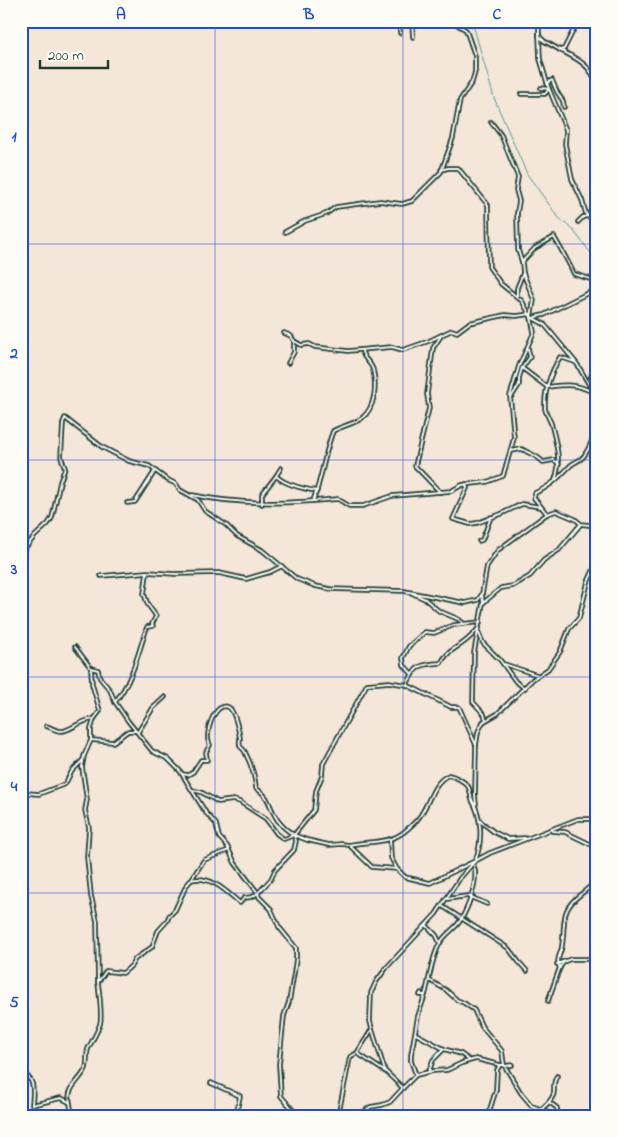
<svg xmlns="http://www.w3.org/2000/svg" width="618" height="1137" viewBox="0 0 618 1137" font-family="'Indie Flower',sans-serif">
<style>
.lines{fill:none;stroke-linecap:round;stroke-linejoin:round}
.stream{stroke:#5a959b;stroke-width:1}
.minor-casing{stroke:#1f3d34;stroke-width:5.5}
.minor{stroke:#fdfcf7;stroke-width:2}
.grid{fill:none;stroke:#1d4ed8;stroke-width:1;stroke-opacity:0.55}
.neatline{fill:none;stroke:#1d4ed8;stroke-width:2}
.grid-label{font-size:16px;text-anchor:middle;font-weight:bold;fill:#1d4ed8}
</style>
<rect width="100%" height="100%" fill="#f4e6d8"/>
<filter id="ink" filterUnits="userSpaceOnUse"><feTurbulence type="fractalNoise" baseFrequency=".02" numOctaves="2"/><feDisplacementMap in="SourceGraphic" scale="10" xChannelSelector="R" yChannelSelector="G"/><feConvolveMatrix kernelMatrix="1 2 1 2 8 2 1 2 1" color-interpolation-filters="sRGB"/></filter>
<g filter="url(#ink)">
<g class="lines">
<!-- stream -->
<g class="stream">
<path d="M466 21 472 28"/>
<path d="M472 21 494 98 527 174 558 217 573 230 597 261"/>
</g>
<defs>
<g id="minor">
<path d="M399 21 400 33"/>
<path d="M539 21V36L544 41 560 50 564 49 574 29 576 21"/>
<path d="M539 34 540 59 549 89 566 130 565 144 572 179 582 200 586 214 597 225"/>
<path d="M413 37 412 22 417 21"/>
<path d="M560 50C573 57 588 63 594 78"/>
<path d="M547 83 552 80 557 92 563 101 564 107"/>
<path d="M541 88 549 89"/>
<path d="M521 94H545L549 89"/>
<path d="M491 122 501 135 518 177 516 190 519 201 517 213 518 250 522 262 523 273 517 288V298"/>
<path d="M441 170 448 168H458L488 205 489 267 501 284 522 301 531 317 544 324 577 364 594 393"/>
<path d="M578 222 583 217 588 216"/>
<path d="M285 232 305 221 326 214 336 207 380 201 402 204 412 201 441 172 453 138 460 100 472 82 475 72V56L466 30 451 21"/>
<path d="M522 262 535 248 554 237C561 249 568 261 574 274L597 281"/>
<path d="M535 317 544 315 590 292H597"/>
<path d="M284 333 291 336 294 341 301 345 309 344 315 347 348 351 392 347 403 350 429 341 452 330 457 332 469 323 505 315 516 316 531 314"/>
<path d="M528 348 530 357 522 368 547 387C564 385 577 383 592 392"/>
<path d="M597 362 590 379 597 417"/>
<path d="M288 363 294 352V341"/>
<path d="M512 396 519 385V378L522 368"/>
<path d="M511 451 522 449C530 454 538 456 543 462L554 460 559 464"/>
<path d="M281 468 276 476C286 485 304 489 317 491"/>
<path d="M555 480C562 461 556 443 551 423 549 419 546 413 545 409 544 391 551 372 560 357L575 362"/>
<path d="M466 484 467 488 453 519 470 524 477 523 501 514 522 504 541 507"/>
<path d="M440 492 415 466 429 408 427 394 433 348 441 336"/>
<path d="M192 495C241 505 288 504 338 499L349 506H363L392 496 451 491 462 485 487 482 503 476 514 438 510 396 519 366 534 332 531 317 534 300 523 273"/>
<path d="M313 501C322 479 324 454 333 431 342 426 354 424 362 418 375 408 377 386 373 370 371 362 363 359 362 351"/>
<path d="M127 503 135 502 155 471"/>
<path d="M262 504V494L276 476"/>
<path d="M547 514 534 498 535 493C552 486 559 477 571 465 575 462 581 460 584 456 590 447 595 434 597 423"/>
<path d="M479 541 482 540 491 517"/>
<path d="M21 553 35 536 48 524 52 518 60 482 65 468 61 457 63 423 65 418 102 447 129 461 149 466 166 479 176 484 180 490 198 500 205 511 226 525 237 536 262 550 297 579 315 586 330 589 404 591 465 603 478 600 482 594 483 603 474 653 473 702 484 714 486 720 483 722"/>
<path d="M101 576 147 572 175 574 219 573 246 579 270 572 282 566"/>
<path d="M412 593 425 599 439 611 458 619 463 623"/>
<path d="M482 594 487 566 498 550 547 514 556 511 575 519 581 524 597 526"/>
<path d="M483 603 501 588 513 586 530 576 544 560 559 550 580 525"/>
<path d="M478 631 483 643 500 660 516 682 525 688"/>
<path d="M75 647 91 668 98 670 100 678 110 690 115 702 128 721 152 751 168 759 180 771 206 813 216 824 219 837 227 846 235 863 258 893 259 897 271 909 279 927 296 948V959L294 973 289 1002 284 1016 279 1064 281 1096 298 1116"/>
<path d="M504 664 537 675"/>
<path d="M91 668 92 684 100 711 94 719 91 729V740L84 756 82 767 87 800 85 810 89 828 87 857 91 896 97 921 98 982 106 971 123 973 131 966 135 959 152 947 158 931 167 921 169 916 175 910 186 886 191 880"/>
<path d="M412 674 404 665 403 658 409 646 425 632 434 633 454 625 480 622"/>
<path d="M407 685C415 665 421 664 441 663 447 652 454 649 463 643 469 639 474 633 479 628"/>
<path d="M115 702C133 680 138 653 147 627L153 626 152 624 156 616 148 605 144 594 147 573"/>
<path d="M46 726C51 727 55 731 61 731 69 732 80 720 94 719"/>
<path d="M138 732 153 708 165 697"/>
<path d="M91 740 113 742 128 731H135"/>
<path d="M182 774 188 775 193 772 201 760H207L206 752 210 745C203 735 215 701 228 707 234 709 239 731 240 738 240 740 239 743 240 746 241 748 244 749 245 752 251 764 255 775 256 788 269 797 268 802 274 814 279 824 285 829 294 835"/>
<path d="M191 790 201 792 218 802 234 800 240 802 266 819 277 834 284 839 294 835 314 810 316 791 322 776 323 764 367 684 389 682 407 685 451 707H459L476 745"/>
<path d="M21 795 26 793 39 794 65 784 72 771 83 760"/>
<path d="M476 804 475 795 476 745 478 732 483 722 497 714 533 679 548 669 560 652 569 629 579 618 588 582 594 569 597 567"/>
<path d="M480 821 494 832 508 839 525 838"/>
<path d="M552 831 565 832 592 845 597 843"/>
<path d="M390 839 391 858 397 869"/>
<path d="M229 850 204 860 191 880C211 875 227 892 240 903L244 898 252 897 258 893 271 879 275 870 294 850 296 841 294 835 307 840 329 845 342 844 349 845 372 867 397 869 405 877 430 883 475 861C483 842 482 817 472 800 470 795 471 789 467 785 462 780 456 777 449 775 431 782 429 808 416 821 412 825 406 831 401 834 386 844 366 841 349 845"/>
<path d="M447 899 468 896 487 904"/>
<path d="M442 906 508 948 518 961 527 971"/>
<path d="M593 906 597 900"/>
<path d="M426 925 436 935 440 943"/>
<path d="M557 964 571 959H593"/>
<path d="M560 968C555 960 561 954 562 946 566 921 559 911 581 894 587 890 590 885 597 883"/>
<path d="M429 980 446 990 457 1000 464 1003 474 1010 482 1027 502 1051 504 1065 521 1093 532 1106 546 1111 549 1116"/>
<path d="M421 993 420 995H425C430 979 431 958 440 943 445 934 455 929 460 921 468 909 479 879 474 866"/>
<path d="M548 1001 560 967 564 962"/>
<path d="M372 1029 385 1071 403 1088 416 1075 411 1061V1055L418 1016 425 995"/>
<path d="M416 1034 444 1049 461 1054 469 1060"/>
<path d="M357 1053 384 1071"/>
<path d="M505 1066 512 1065"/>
<path d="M429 1071 433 1060 444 1049"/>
<path d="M21 1072C36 1079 33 1090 32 1105L61 1098 69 1102"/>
<path d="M416 1075 433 1071 447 1070 462 1063 476 1059 500 1065H504"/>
<path d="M211 1083 240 1096 237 1110 239 1116"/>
<path d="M549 1102 557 1108 558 1116"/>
<path d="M536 1113C543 1108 554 1100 554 1091 554 1085 553 1082 557 1076"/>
<path d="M488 1115 496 1090 497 1070 500 1065"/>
<path d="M71 1116C73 1107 66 1098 71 1090 75 1082 83 1076 86 1068 88 1061 86 1055 88 1049 92 1041 97 1033 100 1024 102 1018 99 990 98 982"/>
<path d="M338 1116 350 1057 357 1053 372 1029 370 1021 371 993 376 982 387 967 436 914 460 878 475 861 490 853 578 819H590L597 821"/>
<path d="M359 1116 370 1107 382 1105 390 1102 403 1088"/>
</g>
</defs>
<!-- minor casing -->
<use href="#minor" class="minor-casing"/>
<!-- minor -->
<use href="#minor" class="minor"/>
</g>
</g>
<!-- grid -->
<path class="grid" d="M215 21V1116M403 21V1116M21 244H597M21 460H597M21 677H597M21 893H597"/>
<!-- margin -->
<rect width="618" height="1137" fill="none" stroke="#fdfcf7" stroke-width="55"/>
<!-- scale -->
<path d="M40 60v8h68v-8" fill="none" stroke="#1f3d34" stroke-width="2.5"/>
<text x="48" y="60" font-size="15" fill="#1f3d34" stroke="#fdfcf7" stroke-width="4" paint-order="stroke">200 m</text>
<rect x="28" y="28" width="562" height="1082" class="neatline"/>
<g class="grid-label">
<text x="121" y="19">A</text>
<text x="309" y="19">B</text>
<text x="497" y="19">C</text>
<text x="14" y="141">1</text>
<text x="14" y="358">2</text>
<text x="14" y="574">3</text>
<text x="14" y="791">4</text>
<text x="14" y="1007">5</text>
</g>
</svg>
